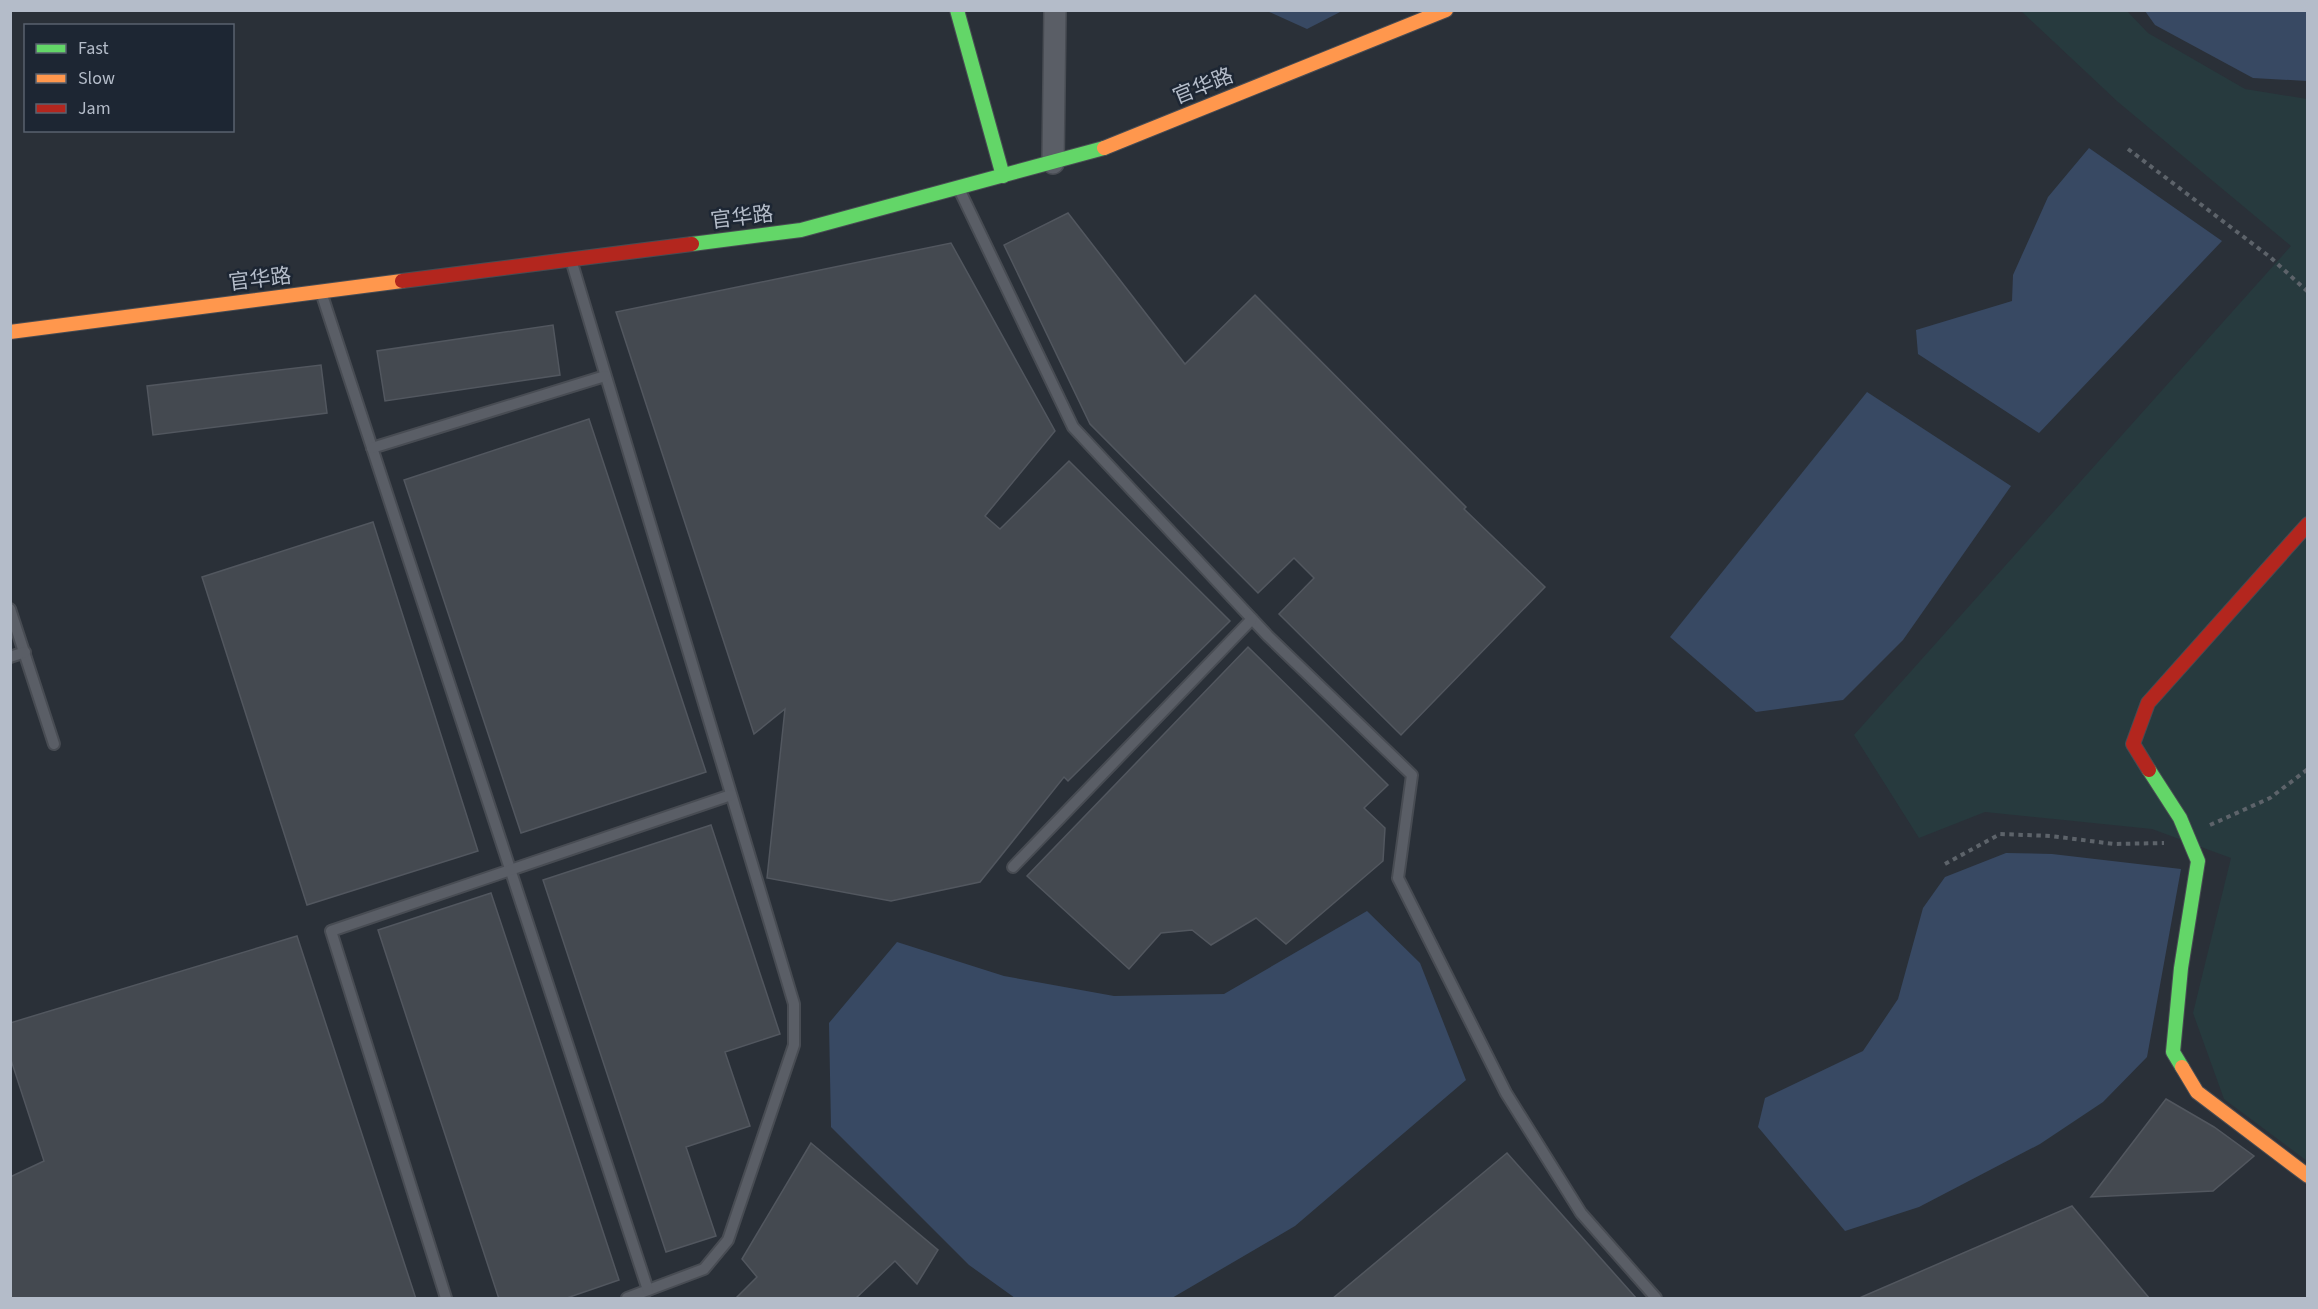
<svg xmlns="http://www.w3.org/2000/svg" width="2318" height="1309" viewBox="0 0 2318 1309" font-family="'Source Sans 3','Noto Sans SC',sans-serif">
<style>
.green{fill:#273a3e}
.water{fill:#384963}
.building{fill:#444950;stroke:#52575f;stroke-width:1.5}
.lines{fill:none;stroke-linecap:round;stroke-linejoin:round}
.lane-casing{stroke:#484c53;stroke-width:14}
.street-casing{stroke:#484c53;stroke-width:24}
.fast-casing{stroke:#484c53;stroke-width:16}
.slow-casing{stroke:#484c53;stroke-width:16}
.jam-casing{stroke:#484c53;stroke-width:16}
.path{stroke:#5d636a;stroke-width:4;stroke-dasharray:4.5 4.5;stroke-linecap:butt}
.lane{stroke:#5a5e66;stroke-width:10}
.street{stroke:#5a5e66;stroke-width:21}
.fast{stroke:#63d668;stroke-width:14}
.slow{stroke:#ff974d;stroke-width:14}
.jam{stroke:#b3261e;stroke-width:14}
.labels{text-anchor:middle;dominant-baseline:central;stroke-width:5;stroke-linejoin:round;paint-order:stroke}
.street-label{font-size:21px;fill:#b4bcc9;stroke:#1d2633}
</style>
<rect width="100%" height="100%" fill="#2a3038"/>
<!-- green -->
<path class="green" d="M2021 11H2127L2148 33 2245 89 2307 99V1161L2224 1099 2193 1013 2231 858 2152 829 1985 812 1919 838 1854 735 2291 246 2118 102Z"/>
<!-- water -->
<g class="water">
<path d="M1267 11H1342L1307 29Z"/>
<path d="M2145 11H2307V81L2253 78 2155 25Z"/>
<path d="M2089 148 2222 241 2039 433 1918 354 1916 330 2012 301 2013 275 2048 197Z"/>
<path d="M1867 392 2011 486 1903 640 1843 700 1756 712 1670 637Z"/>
<path d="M2006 853 2052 854 2181 869 2147 1057 2103 1102 2040 1144 1919 1207 1845 1231 1758 1127 1765 1098 1863 1051 1898 999 1923 908 1945 877Z"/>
<path d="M1367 911 1420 963 1466 1080 1295 1226 1172 1298H1015L969 1265 831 1127 829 1023 897 942 1004 976 1114 996 1224 994Z"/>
</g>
<!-- building -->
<g class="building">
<path d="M1068 213 1185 364 1255 295 1466 507 1464 509 1545 587 1401 735 1279 614 1314 578 1294 558 1258 593 1090 424 1004 245Z"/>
<path d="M951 243 1055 431 985 516 1000 529 1069 461 1230 621 1068 781 1064 777 980 882 891 901 767 878 785 709 754 734 616 312Z"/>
<path d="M553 325 560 375 385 401 377 351Z"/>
<path d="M321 365 327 413 153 435 147 386Z"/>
<path d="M589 419 706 772 521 833 404 480Z"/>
<path d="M373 522 478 851 307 905 202 577Z"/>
<path d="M1248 647 1388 785 1364 808 1385 828 1383 861 1286 944 1256 918 1211 945 1192 930 1161 933 1129 969 1027 876Z"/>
<path d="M711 825 780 1034 725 1052 750 1126 686 1147 716 1236 666 1252 543 880Z"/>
<path d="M491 893 619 1280 564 1299H499L378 930Z"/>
<path d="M297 936 416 1299H10V1177L44 1161 10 1057V1023Z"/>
<path d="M2166 1099 2214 1127 2254 1156 2213 1191 2091 1197Z"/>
<path d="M811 1143 938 1250 917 1284 895 1261 855 1299H735L757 1277 742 1259Z"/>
<path d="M1507 1153 1637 1299H1332Z"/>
<path d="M2072 1206 2150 1299H1857Z"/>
</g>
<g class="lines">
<defs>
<g id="lane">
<path d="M960 191 1073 427 1268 636 1412 775 1398 878 1506 1093 1581 1213 1656 1298"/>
<path d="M572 263 794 1004V1045L728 1240 704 1269 627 1298"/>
<path d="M322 295 648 1290"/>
<path d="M372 448 605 376"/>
<path d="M10 609 54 744"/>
<path d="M10 657 25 652"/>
<path d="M1013 867 1252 619"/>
<path d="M446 1298 331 931 731 795"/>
</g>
<path id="street" d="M1053 163 1055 10"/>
<g id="fast">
<path d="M957 10 1003 176"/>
<path d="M692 244 801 230 1104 148"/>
<path d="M2149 770 2180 818 2198 861 2181 968 2173 1052 2182 1067"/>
</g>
<g id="slow">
<path d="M1104 148 1446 10"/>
<path d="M10 332 402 281"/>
<path d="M2182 1067 2197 1092 2308 1176"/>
</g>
<g id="jam">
<path d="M402 281 692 244"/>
<path d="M2149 770 2133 744 2148 703 2308 524"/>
</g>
</defs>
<!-- lane casing -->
<use href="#lane" class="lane-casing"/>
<!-- street casing -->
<use href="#street" class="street-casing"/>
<!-- fast casing -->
<use href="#fast" class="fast-casing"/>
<!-- slow casing -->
<use href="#slow" class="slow-casing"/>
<!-- jam casing -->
<use href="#jam" class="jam-casing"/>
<!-- path -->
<g class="path">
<path d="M2128 149 2270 257 2308 292"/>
<path d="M2210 825 2270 798 2308 769"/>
<path d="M1945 864 2000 834 2051 836 2114 844 2164 843"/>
</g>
<!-- lane -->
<use href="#lane" class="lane"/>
<!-- street -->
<use href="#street" class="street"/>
<!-- fast -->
<use href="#fast" class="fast"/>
<!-- slow -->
<use href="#slow" class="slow"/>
<!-- jam -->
<use href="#jam" class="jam"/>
</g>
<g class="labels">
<!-- street labels -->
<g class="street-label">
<text transform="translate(1203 86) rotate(-22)">官华路</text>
<text transform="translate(742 217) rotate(-7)">官华路</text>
<text transform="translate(260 279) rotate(-7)">官华路</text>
</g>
</g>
<!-- border -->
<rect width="2318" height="1309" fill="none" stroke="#b4bcc9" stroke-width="24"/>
<!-- legend -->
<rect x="24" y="24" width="210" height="108" fill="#1d2633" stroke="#59626f" stroke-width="1.5"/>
<rect x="36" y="44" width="30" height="9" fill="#63d668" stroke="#59626f" stroke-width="1.5"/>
<text x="78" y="54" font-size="18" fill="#b4bcc9">Fast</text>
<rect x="36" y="74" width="30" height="9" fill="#ff974d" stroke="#59626f" stroke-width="1.5"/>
<text x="78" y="84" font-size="18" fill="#b4bcc9">Slow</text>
<rect x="36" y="104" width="30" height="9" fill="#b3261e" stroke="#59626f" stroke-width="1.5"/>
<text x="78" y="114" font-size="18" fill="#b4bcc9">Jam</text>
</svg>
